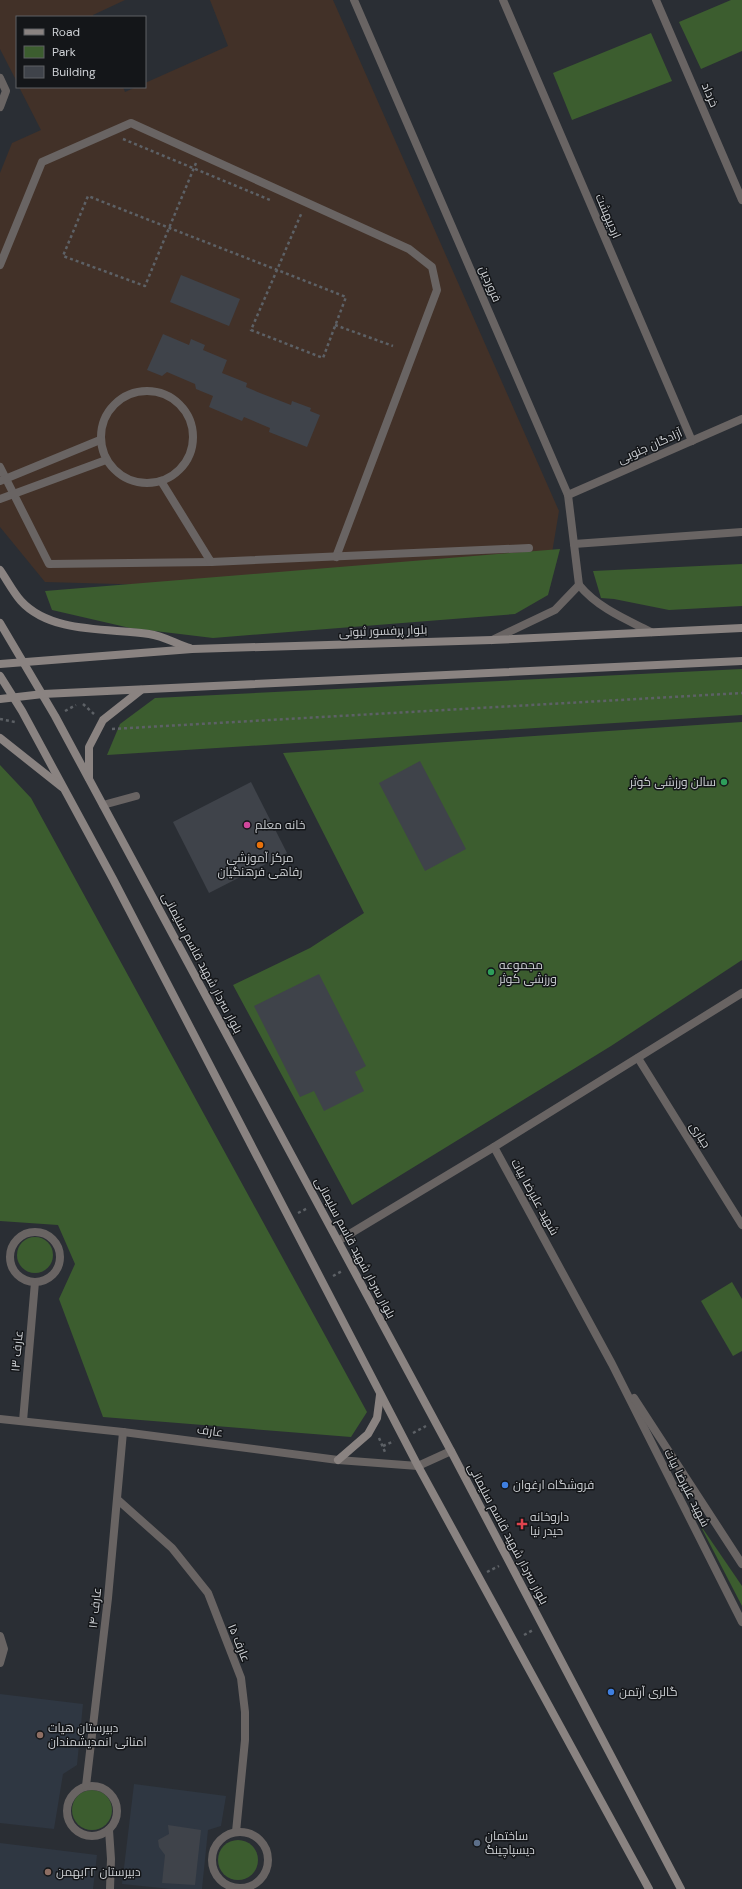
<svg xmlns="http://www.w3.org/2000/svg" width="742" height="1889" viewBox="0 0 742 1889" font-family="'DM Sans',Cairo,sans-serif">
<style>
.commercial{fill:#423128}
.built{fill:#2f3742}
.green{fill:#3c5d2f}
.building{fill:#3f434a}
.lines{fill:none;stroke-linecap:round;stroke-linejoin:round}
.path{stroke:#5d6166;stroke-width:2.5;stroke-dasharray:3 3;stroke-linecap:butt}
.service{stroke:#696463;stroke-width:8}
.minor{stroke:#696463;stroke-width:8}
.tertiary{stroke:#696463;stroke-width:8}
.secondary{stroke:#8a8381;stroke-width:8}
.leisure-dot{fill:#2e9e5b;stroke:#141619;stroke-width:1.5}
.hotel-dot{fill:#d1479c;stroke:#141619;stroke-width:1.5}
.food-dot{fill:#e8710a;stroke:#141619;stroke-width:1.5}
.shop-dot{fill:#3f7fe0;stroke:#141619;stroke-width:1.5}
.health-dot{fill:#e0444e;stroke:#141619;stroke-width:1.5}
.education-dot{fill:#8d6e63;stroke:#141619;stroke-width:1.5}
.service-dot{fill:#5c6f8a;stroke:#141619;stroke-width:1.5}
.labels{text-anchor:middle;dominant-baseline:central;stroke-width:3;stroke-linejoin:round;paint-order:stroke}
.street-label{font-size:12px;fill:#ced1d5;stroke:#141619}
.poi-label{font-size:12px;fill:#ced1d5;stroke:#141619;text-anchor:start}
</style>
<rect width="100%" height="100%" fill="#2a2e34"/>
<!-- commercial -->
<g class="commercial">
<path d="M0 0H125L93 15V17H17V82L0 49Z"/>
<path d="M210 0H333L559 511 552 553 190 586 45 582 0 527V173L12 143 41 130 19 87H123L125 92 136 87H145V83L228 46Z"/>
</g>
<!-- built -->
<g class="built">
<path d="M0 1694 83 1704 77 1765 63 1774 54 1829 0 1823Z"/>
<path d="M134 1784 226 1796 221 1826 208 1830 202 1889H171L122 1884Z"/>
<path d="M0 1843 97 1855 93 1889H0Z"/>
</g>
<!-- green -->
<g class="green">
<path d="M731 0H742V51L701 69 679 22Z"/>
<path d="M651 33 672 81 572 120 553 73Z"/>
<path d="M560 549 548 595 515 614 213 638 130 628 52 610 45 591Z"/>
<path d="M742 564V606L669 610 614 599 601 598 593 571Z"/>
<path d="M742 669V715L107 755 120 724 155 698Z"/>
<path d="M742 722V960L611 1046 352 1205 233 985 310 948 364 913 283 753Z"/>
<path d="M0 765 31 798 367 1412 351 1437 103 1417 59 1299 75 1264 58 1225 0 1221Z"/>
<circle cx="35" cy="1255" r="18"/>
<path d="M732 1282 742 1299V1351L733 1356 701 1301Z"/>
<path d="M699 1523 742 1586V1606Z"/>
<circle cx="92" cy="1810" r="20"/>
<circle cx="238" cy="1860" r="20"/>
</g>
<!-- building -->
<g class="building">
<path d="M181 275 240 299 229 326 170 302Z"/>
<path d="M163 334 189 345 191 339 205 345 203 350 227 360 222 373 247 383 246 387 260 393 291 405 292 401 311 408 310 411 320 415 307 447 269 432 270 428 244 417 242 421 209 407 213 396 196 389 195 384 167 372 162 376 147 370Z"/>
<path d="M420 761 466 849 425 871 379 783Z"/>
<path d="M251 782 287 853 209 893 173 822Z"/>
<path d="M319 974 366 1066 355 1072 364 1091 324 1111 314 1091 300 1097 254 1006Z"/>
<path d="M168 1825 201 1830 195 1885 162 1883 165 1855 159 1847 158 1840 169 1834Z"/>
</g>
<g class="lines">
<!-- path -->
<g class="path">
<path d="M123 139 270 200"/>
<path d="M196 163 145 286 63 256 88 196C174 230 260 263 346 297L323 358 251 330 302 212"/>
<path d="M335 325 393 346"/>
<path d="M83 704 94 714"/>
<path d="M65 711 76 705"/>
<path d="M0 719 15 722"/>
<path d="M112 729 742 693"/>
<path d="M298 1213 308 1208"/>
<path d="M333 1276 342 1271"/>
<path d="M413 1433 426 1426"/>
<path d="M379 1438 385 1452"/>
<path d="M383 1446 394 1441"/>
<path d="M487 1572 499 1566"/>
<path d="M524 1635 533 1630"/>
</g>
<!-- service -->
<g class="service">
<path d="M0 265 42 162 131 123 409 249 432 267 437 290 336 557"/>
<circle cx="147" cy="437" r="46"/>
<path d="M0 467 49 564 211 562"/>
<path d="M0 481 100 440"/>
<path d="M161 481 211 562 529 548"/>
<path d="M0 499 106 460"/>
<path d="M574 544 742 532"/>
<path d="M103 805 136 796"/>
</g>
<!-- minor -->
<g class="minor">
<path d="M503 0 692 441"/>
<path d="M656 0 742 200"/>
<path d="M0 78 6 91 0 107"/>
<path d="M638 1058 742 1225"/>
<path d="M494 1147 612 1364 742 1622"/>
<circle cx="35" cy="1257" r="25"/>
<path d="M634 1398 742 1564"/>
<path d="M23 1421 35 1282"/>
<path d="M118 1500 172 1548 208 1593 241 1678 245 1712V1740L236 1832"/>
<path d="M0 1636 4 1649 0 1663"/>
<circle cx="92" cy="1811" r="25"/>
<path d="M86 1786 108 1598 123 1432"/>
<path d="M109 1830 111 1859 110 1889"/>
<circle cx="240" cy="1860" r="28"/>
</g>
<!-- tertiary -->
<g class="tertiary">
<path d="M354 0 568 495 579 585"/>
<path d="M568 495 742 419"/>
<path d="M579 585C598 608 625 619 651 632"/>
<path d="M492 640 555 610 579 585"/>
<path d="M338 1241 494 1147 742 993"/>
<path d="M0 1419 123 1432 338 1460 418 1466 451 1451"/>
</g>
<!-- secondary -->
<g class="secondary">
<path d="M0 570C7 580 13 592 21 601 51 634 109 628 149 634 163 636 177 644 190 648"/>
<path d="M0 623 55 716 451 1451 681 1889"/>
<path d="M0 664 192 649 492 640 742 628"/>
<path d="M0 676 22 711 113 879 418 1466 649 1889"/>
<path d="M0 699 43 694 742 661"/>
<path d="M0 738 62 787"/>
<path d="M89 778V747L103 720 141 690"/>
<path d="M338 1460 368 1434 377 1418 380 1395"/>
</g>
</g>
<!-- markers -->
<g class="leisure-dot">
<circle cx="724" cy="782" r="4"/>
<circle cx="491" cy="972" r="4"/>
</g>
<circle class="hotel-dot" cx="247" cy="825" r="4"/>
<circle class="food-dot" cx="260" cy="845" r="4"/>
<g class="shop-dot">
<circle cx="505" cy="1485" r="4"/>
<circle cx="611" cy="1692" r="4"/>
</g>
<path class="health-dot" d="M520 1518h4v4h4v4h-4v4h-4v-4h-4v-4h4z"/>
<g class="education-dot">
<circle cx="40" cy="1735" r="4"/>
<circle cx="48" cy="1872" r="4"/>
</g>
<circle class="service-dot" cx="477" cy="1843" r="4"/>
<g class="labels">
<!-- street labels -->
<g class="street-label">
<text transform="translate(710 95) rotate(67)">خرداد</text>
<text transform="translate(608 216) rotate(67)">اردیبهشت</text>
<text transform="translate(490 284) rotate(67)">فروردین</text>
<text transform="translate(650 446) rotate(-24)">آزادگان جنوبی</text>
<text transform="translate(383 631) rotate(-2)">بلوار پرفسور ثبوتی</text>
<text transform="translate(202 963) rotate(62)">بلوار سردار شهید قاسم سلیمانی</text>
<text transform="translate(700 1135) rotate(58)">جباری</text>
<text transform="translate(535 1197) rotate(61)">شهید علیرضا بیات</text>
<text transform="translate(355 1248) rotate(62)">بلوار سردار شهید قاسم سلیمانی</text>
<text transform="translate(17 1351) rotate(-85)">عارف ۱۳</text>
<text transform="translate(210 1431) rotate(7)">عارف</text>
<text transform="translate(687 1488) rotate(63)">شهید علیرضا بیات</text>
<text transform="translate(508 1534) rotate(62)">بلوار سردار شهید قاسم سلیمانی</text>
<text transform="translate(95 1608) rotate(-84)">عارف ۱۴</text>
<text transform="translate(239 1643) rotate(68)">عارف ۱۵</text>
</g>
<!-- poi labels -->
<g class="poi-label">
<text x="716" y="782" text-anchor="end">سالن ورزشی کوثر</text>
<text x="255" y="825">خانه معلم</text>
<text x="260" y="858" text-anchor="middle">مرکز آموزشی<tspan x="260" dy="14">رفاهی فرهنگیان</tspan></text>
<text x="499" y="965">مجموعه<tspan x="499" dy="14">ورزشی کوثر</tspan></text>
<text x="513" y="1485">فروشگاه ارغوان</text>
<text x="530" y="1517">داروخانه<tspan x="530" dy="14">حیدر نیا</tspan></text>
<text x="619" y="1692">گالری آرتمن</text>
<text x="48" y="1728">دبیرستان هیات<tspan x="48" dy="14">امنائی انمدیشمندان</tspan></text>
<text x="485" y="1836">ساختمان<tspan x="485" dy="14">دیسپاچینگ</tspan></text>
<text x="56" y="1872">دبیرستان ۲۲بهمن</text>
</g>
</g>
<!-- legend -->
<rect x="16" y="16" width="130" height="72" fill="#141619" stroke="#5e6164"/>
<rect x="24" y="29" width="20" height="6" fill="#8a8381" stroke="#5e6164"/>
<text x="52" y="36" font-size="12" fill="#ced1d5">Road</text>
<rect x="24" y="46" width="20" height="12" fill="#3c5d2f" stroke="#5e6164"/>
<text x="52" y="56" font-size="12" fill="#ced1d5">Park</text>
<rect x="24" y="66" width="20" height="12" fill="#3f434a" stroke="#5e6164"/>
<text x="52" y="76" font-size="12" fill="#ced1d5">Building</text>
</svg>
